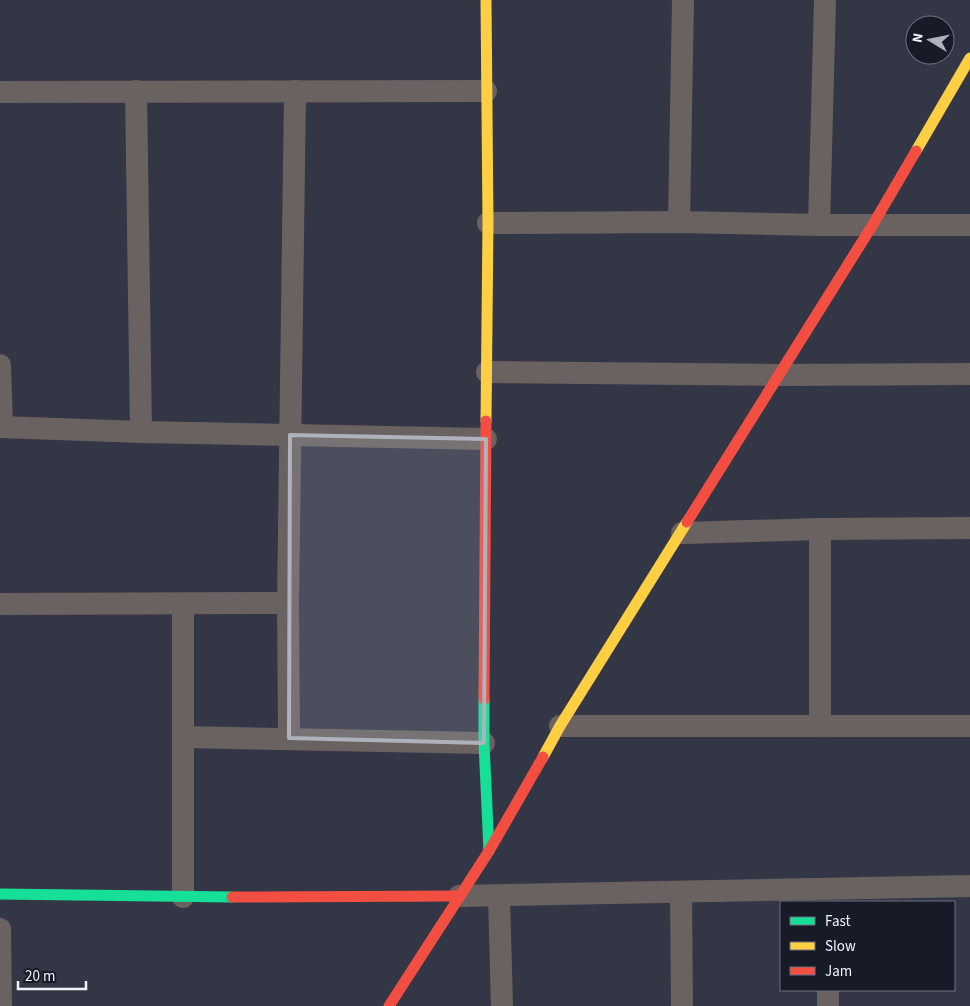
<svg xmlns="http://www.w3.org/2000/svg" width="970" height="1006" viewBox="0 0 970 1006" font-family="'Source Sans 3',sans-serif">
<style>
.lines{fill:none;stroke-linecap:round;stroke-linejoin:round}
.street{stroke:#6a6261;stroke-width:22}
.fast{stroke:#16e098;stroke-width:11}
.slow{stroke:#ffcf43;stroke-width:11}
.jam{stroke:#f24e42;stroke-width:11}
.marked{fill:#afb2bc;fill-opacity:0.2;stroke:#afb2bc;stroke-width:4;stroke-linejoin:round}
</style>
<rect width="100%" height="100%" fill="#333645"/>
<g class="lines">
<!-- street -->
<g class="street">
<path d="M136 91 141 432"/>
<path d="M0 92 486 91"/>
<path d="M679 222 683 0"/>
<path d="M488 223 679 222 819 225H970"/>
<path d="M819 225 825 0"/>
<path d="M0 365 2 427"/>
<path d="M487 372 778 375 970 374"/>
<path d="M0 427 141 432 486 439"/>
<path d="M682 533 820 529 970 528"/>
<path d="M0 604 288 603"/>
<path d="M560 726H970"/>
<path d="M820 726V529"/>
<path d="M183 737 484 743"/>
<path d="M289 738 288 603 295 91"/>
<path d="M681 892 682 1006"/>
<path d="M459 896 970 886"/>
<path d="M499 896 502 1006"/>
<path d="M183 897V604"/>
<path d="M0 929 1 1006"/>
<path d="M828 990V1006"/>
</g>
<!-- fast -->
<g class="fast">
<path d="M484 699V743L489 851"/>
<path d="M0 894 232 897"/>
</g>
<!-- slow -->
<g class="slow">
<path d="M486 0 488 223 486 421"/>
<path d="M916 151 970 58"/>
<path d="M543 757 560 726 687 522"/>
</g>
<!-- jam -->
<g class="jam">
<path d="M687 522 872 226 916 151"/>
<path d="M484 699 486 421"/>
<path d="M232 897 459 896"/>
<path d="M389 1006 489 851 543 757"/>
</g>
</g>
<!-- marked area -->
<path class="marked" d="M290 435 486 439 484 743 289 738Z"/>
<!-- legend -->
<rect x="780" y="901" width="175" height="90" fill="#171a27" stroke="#6f717c"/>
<rect x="790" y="917" width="25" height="8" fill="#16e098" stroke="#6f717c"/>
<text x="825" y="926" font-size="15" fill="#f2f4fc">Fast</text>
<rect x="790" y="942" width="25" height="8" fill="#ffcf43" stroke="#6f717c"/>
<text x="825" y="951" font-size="15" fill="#f2f4fc">Slow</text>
<rect x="790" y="967" width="25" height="8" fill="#f24e42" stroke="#6f717c"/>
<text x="825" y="976" font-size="15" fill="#f2f4fc">Jam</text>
<!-- north arrow -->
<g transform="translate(930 40) rotate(280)"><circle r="24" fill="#171a27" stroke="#6f717c"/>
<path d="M0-4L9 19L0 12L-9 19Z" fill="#afb2bc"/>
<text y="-8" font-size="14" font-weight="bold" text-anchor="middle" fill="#f2f4fc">N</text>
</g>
<!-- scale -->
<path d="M18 981v8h68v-8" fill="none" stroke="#f2f4fc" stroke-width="2.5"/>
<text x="25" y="981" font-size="15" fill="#f2f4fc" stroke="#171a27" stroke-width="4" paint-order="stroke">20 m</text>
</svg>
